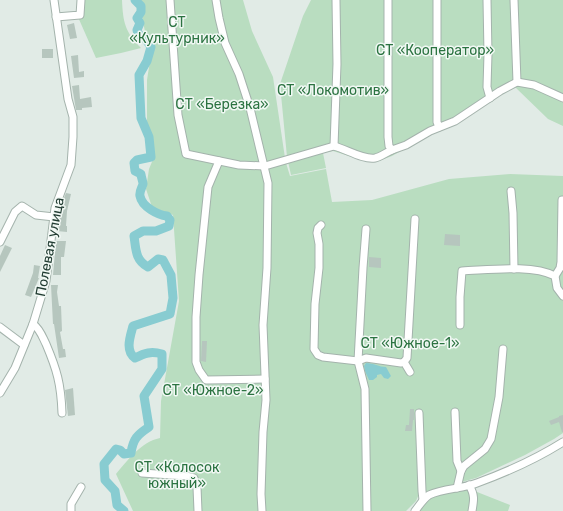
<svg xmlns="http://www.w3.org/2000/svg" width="563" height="511" viewBox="0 0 563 511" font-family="Rubik,sans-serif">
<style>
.green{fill:#b9ddc0}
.water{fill:#88ccd1}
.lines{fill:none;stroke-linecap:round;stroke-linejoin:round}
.river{stroke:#88ccd1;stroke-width:9}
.building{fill:#b6c6be}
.minor-casing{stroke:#a4b3ac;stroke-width:9}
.minor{stroke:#fff;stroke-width:7}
.labels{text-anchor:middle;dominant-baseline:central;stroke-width:3;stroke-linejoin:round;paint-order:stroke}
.park-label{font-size:14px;fill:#2b7341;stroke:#f1f8f4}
.street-label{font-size:14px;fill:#213c32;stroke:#f1f8f4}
</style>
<rect width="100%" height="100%" fill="#e1ebe6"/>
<!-- green -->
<g class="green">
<path d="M77 0H122C123 22 125 32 141 48L121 53 96 58 78 17Z"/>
<path d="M139 0H243L252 31 273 77 285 158 270 162 231 165 286 163 290 176 326 169 332 202 372 200 449 179 510 174 563 176V433L554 439 525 455 476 478 419 494 416 501 406 511H133L116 474C128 460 141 442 160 438L161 401 179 301 173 215 152 207 146 189 149 169 154 157 147 124V80L152 48 145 32Z"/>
<path d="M311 0H563V126L548 119 515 87 392 156 376 162 365 161 333 151 323 153 326 168 291 175 287 157 280 84 303 16Z"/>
<path d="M467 488 510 505 508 511H418L423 503 432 497Z"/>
</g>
<!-- water -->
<path class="water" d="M366 363C374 363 379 367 386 367L391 376 388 379 384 378 381 374 377 375V377L373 380H369L365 371 364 366Z"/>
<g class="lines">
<!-- river -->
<path class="river" d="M124 511 117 505 115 491 105 480 104 464 116 449 120 450 124 454 131 453C133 439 137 435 149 427L144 396 162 369V354C151 351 145 353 135 358 125 351 130 337 133 326L170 314 173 298 171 275 163 260 158 259 148 267C135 260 136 249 134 236L143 231H156L169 226 170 220 167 216C158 215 142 207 140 196 139 191 142 188 143 184 143 181 141 177 141 174L135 171 134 163 137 160 151 157 149 137 141 118 139 75 147 61 151 47 145 38 138 34 137 30 140 23 137 18 141 12V6L135 0"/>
</g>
<!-- building -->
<g class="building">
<path d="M74 23 77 38 70 39 67 25Z"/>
<rect x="42" y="49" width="11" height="9"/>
<path d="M78 55 79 72 84 71V77L74 78 71 56Z"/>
<path d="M79 85 80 99 91 97 92 107 82 108V110H76L72 86Z"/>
<path d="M66 193 71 194 67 211 66 226H67V232L57 231 60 208Z"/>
<path d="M445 234 460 235V246L444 245Z"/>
<path d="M56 241H66L64 257H61V275H53Z"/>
<path d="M5 245 12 248 0 272V256Z"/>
<path d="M369 257 381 258V268L369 267Z"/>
<path d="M34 265 40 266 38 278H39L31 297 25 295 33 273Z"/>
<path d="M51 285H58L57 292 59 306H61L62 331 60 332 63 349H65L66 357 59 358 54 324H53Z"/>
<path d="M202 341H207L206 362 201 361Z"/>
<path d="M73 388 75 415 68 416 65 390Z"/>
<path d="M410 409H414V420H413L412 431H405L406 425H409Z"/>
<path d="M563 415V432H562L559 422 551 425 549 421 559 417V416Z"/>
</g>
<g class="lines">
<defs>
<g id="minor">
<path d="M170 0 178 115 186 154 239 165 265 166 334 146C346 149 363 160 375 158 380 157 387 152 392 150"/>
<path d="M216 0 219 18 225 43 239 74 250 108 268 183 267 268 263 325 266 400 263 432 261 494 262 511"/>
<path d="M388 0V137L389 146 392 150 406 145 430 131 455 121 500 91 517 82 534 85 563 98"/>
<path d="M437 0V122L439 127"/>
<path d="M487 0 488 54 487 87 490 98"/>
<path d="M514 0 517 82"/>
<path d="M56 17 80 15 81 0"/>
<path d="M334 146 337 64 336 0"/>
<path d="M219 161 208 187 199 275 196 317V362L199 370 206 380 265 379"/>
<path d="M511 191 513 213 514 269"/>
<path d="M321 225 318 228 317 233 319 244V268L315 304 314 349 318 355 323 357 358 361 366 358 401 363 404 362 407 358 415 219"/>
<path d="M366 229 363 268 358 361 365 389 367 511"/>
<path d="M0 242 15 212 22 206 36 215 54 217"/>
<path d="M555 276 560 268 561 262 562 200"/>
<path d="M33 324C40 329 42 336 46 344 57 370 61 384 62 413"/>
<path d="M460 325V297L462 271C488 270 532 264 555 276L557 288 563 296"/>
<path d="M0 327 24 345"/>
<path d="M404 362 410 372"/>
<path d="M0 393 15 368 33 324 46 281 55 208 71 165 73 137V117L68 99 54 0"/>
<path d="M455 412 457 461 461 471"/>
<path d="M419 413 422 491 423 500"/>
<path d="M142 473 186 476 194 478 197 487 198 511"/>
<path d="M469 485C475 495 474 500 472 511"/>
<path d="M457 488 461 471 464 466 485 449 491 439 499 397 503 349"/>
<path d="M71 511V504L81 487"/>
<path d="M415 511C419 506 423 499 429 495 444 488 462 489 477 483 507 472 536 459 563 442"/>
</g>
</defs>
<!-- minor casing -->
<use href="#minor" class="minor-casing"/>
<!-- minor -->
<use href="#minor" class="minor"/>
</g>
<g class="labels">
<!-- park labels -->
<g class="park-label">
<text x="177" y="22">СТ<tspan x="177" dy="16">«Культурник»</tspan></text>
<text x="435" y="50">СТ «Кооператор»</text>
<text x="333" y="90">СТ «Локомотив»</text>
<text x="222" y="104">СТ «Березка»</text>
<text x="410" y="343">СТ «Южное-1»</text>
<text x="213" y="390">СТ «Южное-2»</text>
<text x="177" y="467">СТ «Колосок<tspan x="177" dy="16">южный»</tspan></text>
</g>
<!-- street labels -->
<g class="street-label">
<text transform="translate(50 247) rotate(-79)">Полевая улица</text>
</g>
</g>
</svg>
